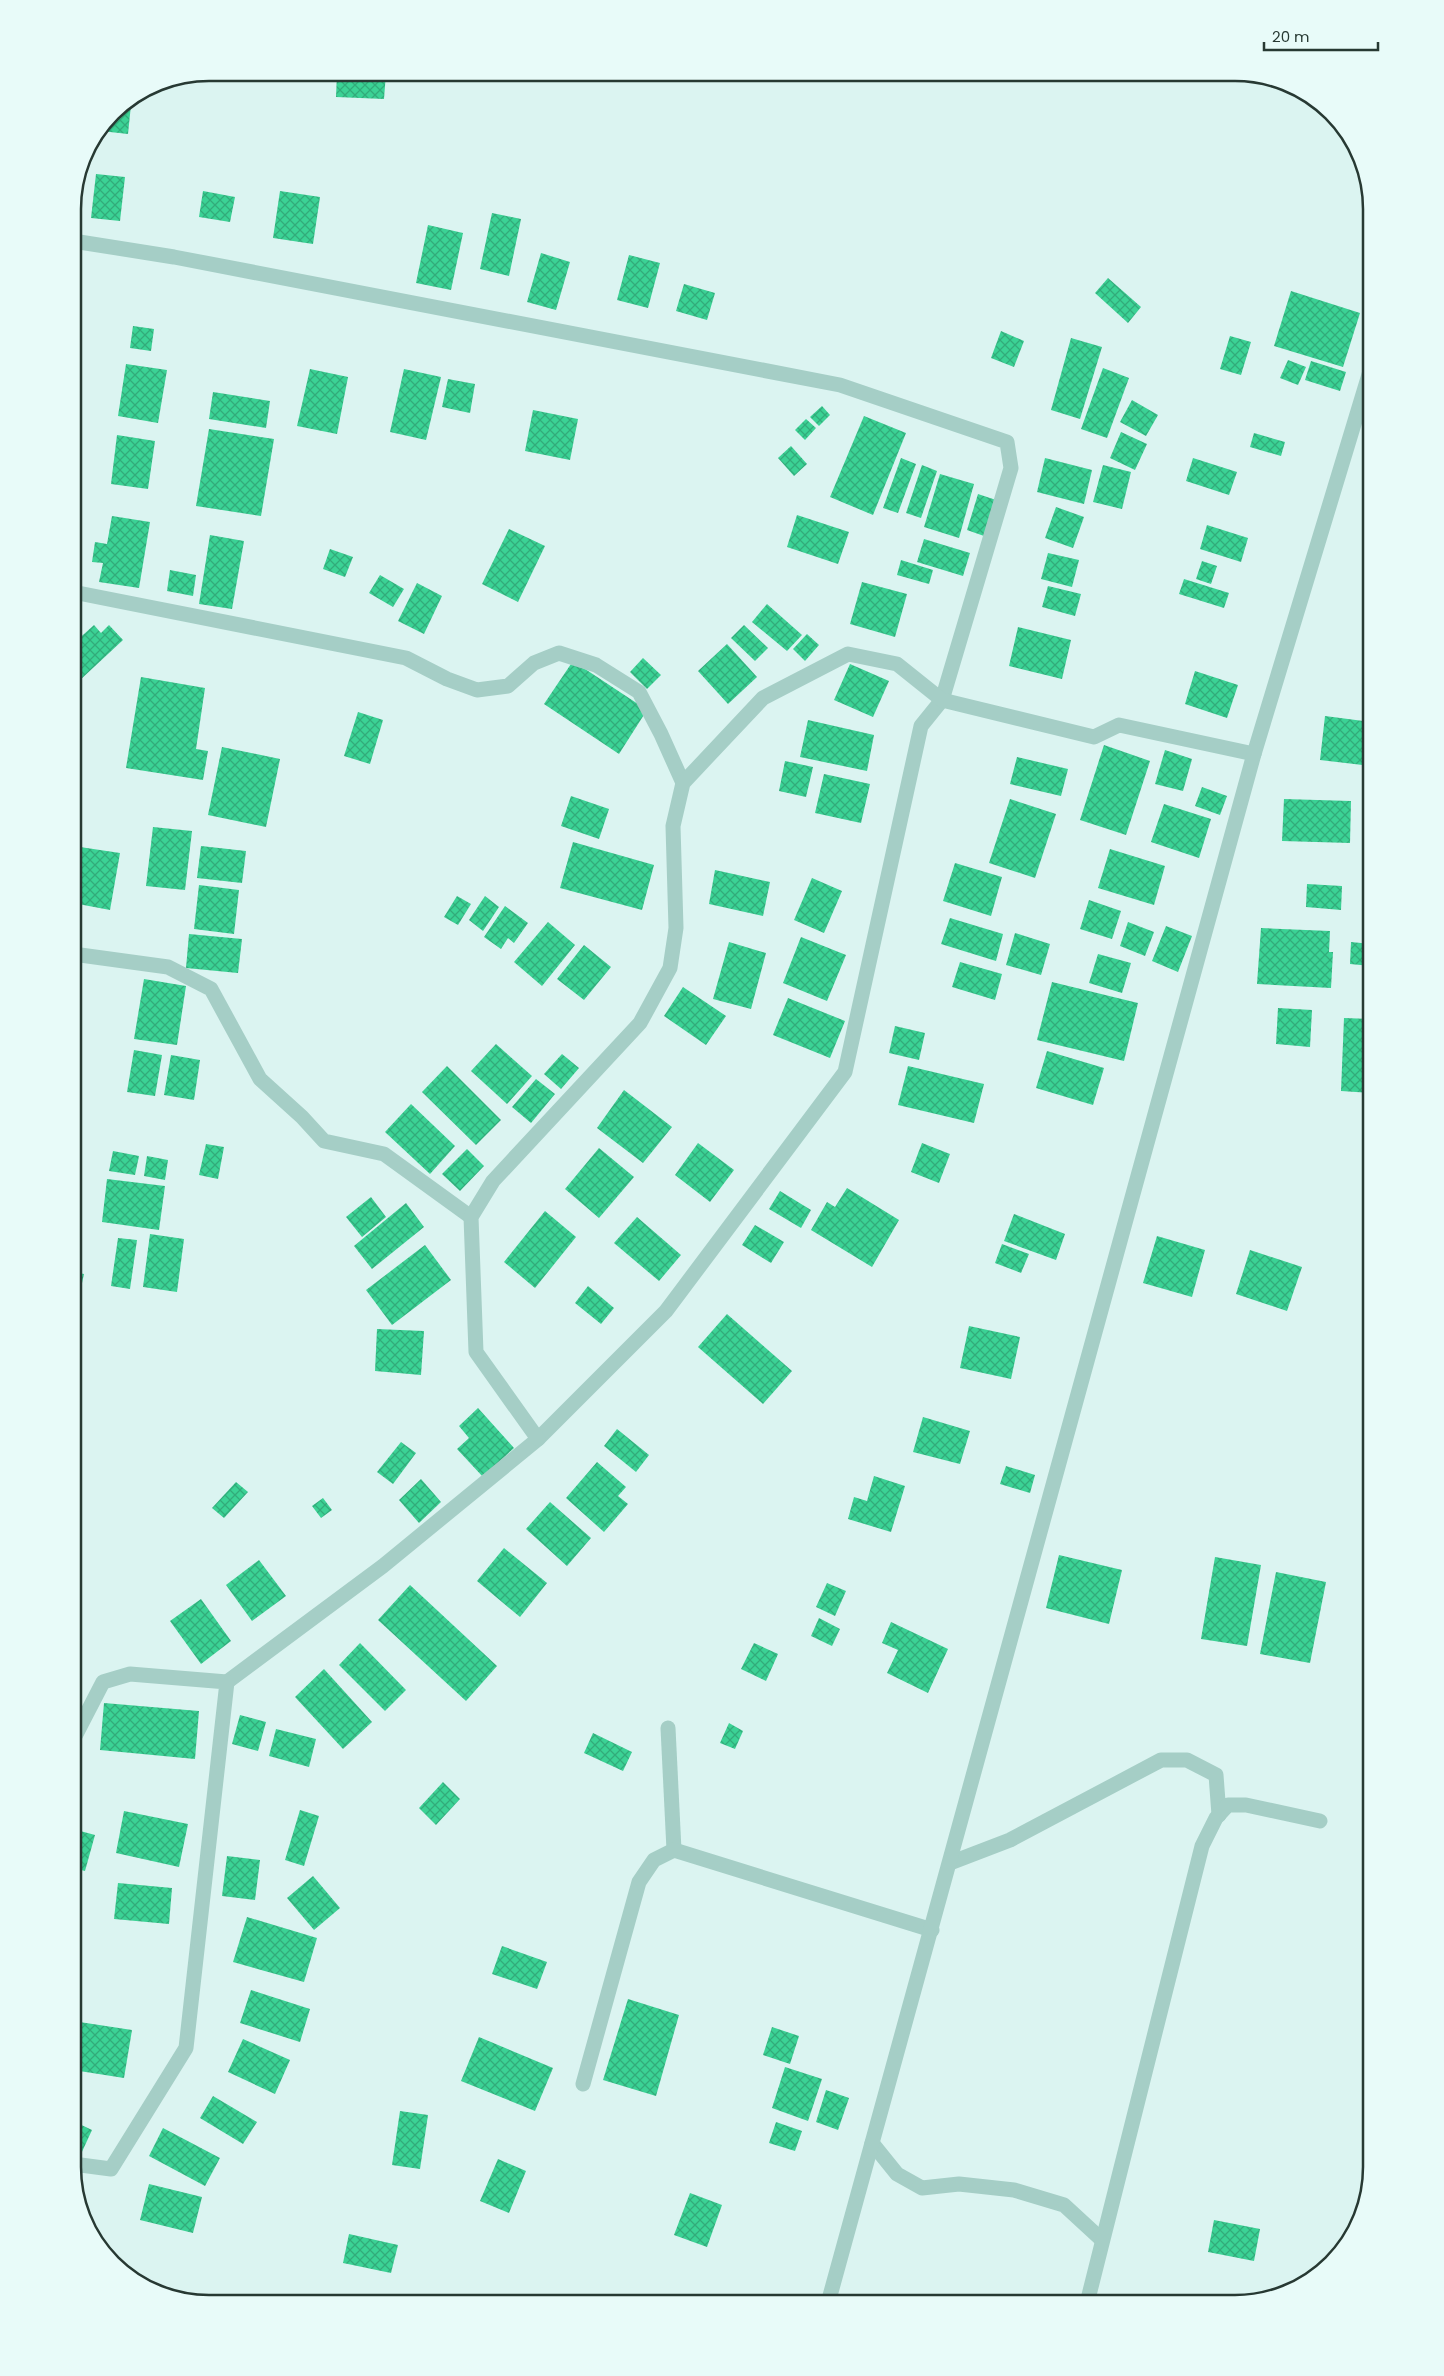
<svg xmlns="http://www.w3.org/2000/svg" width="1444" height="2376" viewBox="0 0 1444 2376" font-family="Poppins,sans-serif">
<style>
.building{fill:url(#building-cross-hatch)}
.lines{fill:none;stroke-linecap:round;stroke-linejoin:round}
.lane{stroke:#a5cec6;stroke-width:15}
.street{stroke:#a5cec6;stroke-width:15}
.rim{fill:none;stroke:#273933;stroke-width:2.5}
</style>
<defs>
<pattern id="building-cross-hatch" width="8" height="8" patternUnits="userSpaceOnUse" patternTransform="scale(1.25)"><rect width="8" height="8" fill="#3bd295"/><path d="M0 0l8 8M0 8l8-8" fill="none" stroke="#32ab7a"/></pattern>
</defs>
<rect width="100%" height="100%" fill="#dbf4f1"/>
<!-- building -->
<g class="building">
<path d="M337 73H386L384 99 336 97Z"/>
<path d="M124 105H131L128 134 101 131 113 112Z"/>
<path d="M96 174 125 177 120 221 91 218Z"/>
<path d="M203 191 235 197 230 222 199 217Z"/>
<path d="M280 191 320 197 313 244 273 238Z"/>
<path d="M492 213 521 219 509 276 480 269Z"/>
<path d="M428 225 463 233 451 290 416 283Z"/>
<path d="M541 253 570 262 556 310 527 302Z"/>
<path d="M629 255 660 263 648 308 617 300Z"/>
<path d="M1108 278 1141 307 1128 323 1095 293Z"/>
<path d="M684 284 715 293 707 320 676 311Z"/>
<path d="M1291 291 1360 313 1343 367 1274 346Z"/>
<path d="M133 326 154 329 151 351 130 348Z"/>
<path d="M1001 331 1024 341 1014 367 991 358Z"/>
<path d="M1230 336 1251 342 1241 375 1220 369Z"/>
<path d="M1071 338 1102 347 1080 419 1051 410Z"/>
<path d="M1288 360 1306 367 1298 385 1280 378Z"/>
<path d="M1311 361 1346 372 1340 391 1305 380Z"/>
<path d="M126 364 167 370 158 423 118 416Z"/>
<path d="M1103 368 1129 378 1107 438 1081 429Z"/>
<path d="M310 369 348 377 337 434 297 426Z"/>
<path d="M404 369 441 377 426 440 390 432Z"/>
<path d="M448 379 475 384 470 413 442 407Z"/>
<path d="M213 392 270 401 266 428 209 419Z"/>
<path d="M1132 400 1158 415 1146 436 1120 422Z"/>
<path d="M822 406 830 415 819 426 810 417Z"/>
<path d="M533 410 578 419 570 460 525 451Z"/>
<path d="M864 416 906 433 873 515 830 497Z"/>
<path d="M806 419 816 428 805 440 795 430Z"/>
<path d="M209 429 274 439 261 516 196 506Z"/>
<path d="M1121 432 1147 444 1135 470 1110 458Z"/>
<path d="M1254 433 1285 442 1281 456 1250 447Z"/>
<path d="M117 435 155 441 148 489 111 484Z"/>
<path d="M791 446 807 464 794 476 778 458Z"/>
<path d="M901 458 916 464 898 513 883 508Z"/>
<path d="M1045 458 1092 470 1084 504 1037 492Z"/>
<path d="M1193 458 1237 472 1229 495 1186 481Z"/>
<path d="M922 465 937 471 921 518 906 513Z"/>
<path d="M1103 465 1131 472 1122 509 1093 502Z"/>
<path d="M940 474 974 484 959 538 924 527Z"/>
<path d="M978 494 996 500 984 536 967 530Z"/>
<path d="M1056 507 1084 517 1073 548 1045 538Z"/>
<path d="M73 511 82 512 77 546H73Z"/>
<path d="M797 515 849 532 838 564 787 547Z"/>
<path d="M112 516 150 522 139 588 99 582 103 563 92 562 95 542 107 544Z"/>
<path d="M1207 525 1248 538 1241 562 1200 549Z"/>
<path d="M509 529 545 546 518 602 482 584Z"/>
<path d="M210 535 244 541 232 609 199 604Z"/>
<path d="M924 539 970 553 963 576 917 562Z"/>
<path d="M330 549 353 557 345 577 323 569Z"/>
<path d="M1048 553 1079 560 1072 587 1041 579Z"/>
<path d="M901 560 933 570 929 584 897 575Z"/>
<path d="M1202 561 1217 566 1211 584 1196 579Z"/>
<path d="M170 570 196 575 193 596 167 591Z"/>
<path d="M380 575 404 589 393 607 369 593Z"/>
<path d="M1184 579 1229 593 1224 608 1179 594Z"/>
<path d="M862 582 907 594 895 637 850 624Z"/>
<path d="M417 583 442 596 424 634 398 621Z"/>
<path d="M1048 586 1081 594 1075 616 1042 607Z"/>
<path d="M767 604 802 635 787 651 752 622Z"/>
<path d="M94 625 101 633 109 625 123 640 79 681 73 674V644Z"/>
<path d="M744 625 768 648 755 661 731 638Z"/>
<path d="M1018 627 1071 640 1062 679 1009 666Z"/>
<path d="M807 634 819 645 805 661 793 649Z"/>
<path d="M727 644 757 677 728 704 698 671Z"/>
<path d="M643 658 661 675 647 689 630 672Z"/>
<path d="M573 661 647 710 619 754 544 704Z"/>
<path d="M850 664 889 681 873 717 834 700Z"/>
<path d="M1195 671 1238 685 1227 718 1185 704Z"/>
<path d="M141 677 205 688 196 749 208 751 203 780 126 768Z"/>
<path d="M358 712 383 720 370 764 344 756Z"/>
<path d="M1325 716 1371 722V766L1320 760Z"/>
<path d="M808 720 874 735 867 771 800 757Z"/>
<path d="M1104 745 1150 761 1126 835 1080 820Z"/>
<path d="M222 747 280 759 266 827 208 815Z"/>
<path d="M1165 750 1192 759 1183 791 1155 784Z"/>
<path d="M1017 757 1068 769 1061 796 1010 784Z"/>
<path d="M785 761 813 767 806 797 779 791Z"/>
<path d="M824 774 870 784 861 823 815 813Z"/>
<path d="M1202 787 1227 796 1220 815 1195 806Z"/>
<path d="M571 796 609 809 599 839 561 826Z"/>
<path d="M1010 799 1056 814 1035 878 989 863Z"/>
<path d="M1284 799 1351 801 1350 843 1282 841Z"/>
<path d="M1164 804 1211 819 1199 858 1151 842Z"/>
<path d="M153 827 192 831 185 890 146 886Z"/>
<path d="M573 842 654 865 642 910 560 888Z"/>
<path d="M201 846 246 851 242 883 197 878Z"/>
<path d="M80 847 120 853 110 910 73 903Z"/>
<path d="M1110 849 1165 866 1154 905 1098 888Z"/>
<path d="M955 863 1002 877 991 916 943 901Z"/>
<path d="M715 870 770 882 763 916 709 904Z"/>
<path d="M812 878 842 891 824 933 794 920Z"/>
<path d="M1307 884 1342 886 1341 910 1306 907Z"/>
<path d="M199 885 239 890 234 934 194 929Z"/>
<path d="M457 896 471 904 458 925 444 917Z"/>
<path d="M485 896 499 907 483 931 469 920Z"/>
<path d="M1089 900 1121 911 1112 939 1080 929Z"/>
<path d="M505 906 528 923 514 943 508 938 501 949 484 937Z"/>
<path d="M950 918 1003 934 996 961 941 944Z"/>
<path d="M548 922 575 945 542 986 514 962Z"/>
<path d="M1128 922 1154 932 1145 956 1120 946Z"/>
<path d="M1166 926 1192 936 1178 972 1152 961Z"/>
<path d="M1261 928 1330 931 1329 952H1333L1331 988 1257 984Z"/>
<path d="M1015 933 1050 944 1041 975 1006 965Z"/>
<path d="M189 934 242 939 238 973 186 968Z"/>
<path d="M801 937 846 955 827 1001 783 983Z"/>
<path d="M729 942 766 953 751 1009 713 999Z"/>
<path d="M1351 942 1371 944V966L1350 964Z"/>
<path d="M584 945 611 967 584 1000 557 979Z"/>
<path d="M1098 954 1131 963 1122 993 1089 983Z"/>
<path d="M960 962 1002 974 995 1000 952 987Z"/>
<path d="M144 979 186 986 177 1045 134 1039Z"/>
<path d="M1052 982 1138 1003 1124 1061 1037 1040Z"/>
<path d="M683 987 726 1016 706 1045 664 1016Z"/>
<path d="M788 998 845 1021 830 1058 773 1035Z"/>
<path d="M1278 1008 1312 1010 1310 1047 1276 1044Z"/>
<path d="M1344 1018 1371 1019V1093L1341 1091Z"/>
<path d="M895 1026 925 1033 919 1060 889 1053Z"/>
<path d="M496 1044 532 1076 507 1104 471 1071Z"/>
<path d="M134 1050 162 1055 155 1096 127 1092Z"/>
<path d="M1047 1051 1104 1068 1093 1105 1036 1088Z"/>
<path d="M562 1054 579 1068 561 1089 544 1074Z"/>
<path d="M171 1055 200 1060 194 1100 164 1095Z"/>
<path d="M447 1066 501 1120 476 1145 422 1092Z"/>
<path d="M908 1066 984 1084 974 1123 898 1105Z"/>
<path d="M536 1079 555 1094 531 1123 512 1107Z"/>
<path d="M624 1090 672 1127 643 1163 597 1128Z"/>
<path d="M411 1104 455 1146 430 1174 385 1132Z"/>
<path d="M698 1143 734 1170 710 1202 675 1175Z"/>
<path d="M922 1143 950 1154 939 1183 911 1172Z"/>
<path d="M206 1144 224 1147 218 1179 199 1175Z"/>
<path d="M599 1148 634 1177 599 1218 565 1189Z"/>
<path d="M467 1149 484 1166 460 1191 442 1174Z"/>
<path d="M113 1151 139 1156 135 1175 109 1171Z"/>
<path d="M147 1156 168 1160 165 1180 144 1176Z"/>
<path d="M107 1179 165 1186 159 1230 102 1222Z"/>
<path d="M847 1188 899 1220 872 1267 811 1230 827 1202 835 1207Z"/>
<path d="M780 1191 811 1210 801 1228 769 1209Z"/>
<path d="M371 1197 386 1217 362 1237 346 1217Z"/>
<path d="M406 1203 424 1227 372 1269 354 1246Z"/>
<path d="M545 1211 576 1237 535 1288 504 1262Z"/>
<path d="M1014 1214 1065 1234 1056 1260 1004 1241Z"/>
<path d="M637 1217 681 1255 659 1281 614 1243Z"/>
<path d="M755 1225 784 1242 771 1263 742 1245Z"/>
<path d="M150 1234 184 1239 177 1292 143 1287Z"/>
<path d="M1157 1236 1205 1250 1192 1297 1143 1283Z"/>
<path d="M118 1238 137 1240 130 1289 111 1286Z"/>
<path d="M1002 1244 1029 1254 1021 1273 995 1263Z"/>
<path d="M425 1245 451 1280 392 1325 366 1290Z"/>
<path d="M1250 1250 1302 1267 1287 1311 1236 1294Z"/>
<path d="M73 1272 84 1274 73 1324Z"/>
<path d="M588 1286 614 1308 601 1324 575 1303Z"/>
<path d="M727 1314 792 1371 763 1404 698 1347Z"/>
<path d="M969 1326 1020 1337 1011 1379 960 1368Z"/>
<path d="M377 1329 424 1331 421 1375 375 1371Z"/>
<path d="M478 1408 514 1448 483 1477 457 1449 469 1438 459 1426Z"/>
<path d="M923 1417 970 1431 960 1464 913 1452Z"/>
<path d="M617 1429 649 1455 636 1472 604 1446Z"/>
<path d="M401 1442 416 1453 393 1484 377 1472Z"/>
<path d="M597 1462 626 1487 618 1496 628 1504 604 1532 566 1498Z"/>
<path d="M1006 1466 1035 1475 1030 1493 1000 1484Z"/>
<path d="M874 1476 905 1486 891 1532 848 1519 854 1497 867 1501Z"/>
<path d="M421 1479 441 1502 419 1523 399 1500Z"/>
<path d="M236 1482 248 1492 224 1518 212 1508Z"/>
<path d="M323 1498 332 1510 321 1518 312 1506Z"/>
<path d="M550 1502 591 1538 567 1566 526 1529Z"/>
<path d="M504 1548 547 1583 520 1617 477 1581Z"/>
<path d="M1059 1555 1122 1570 1109 1624 1046 1608Z"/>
<path d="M1215 1557 1261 1565 1247 1646 1201 1639Z"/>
<path d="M259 1560 286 1596 252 1621 226 1585Z"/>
<path d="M1276 1572 1326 1582 1310 1663 1260 1654Z"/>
<path d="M827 1583 846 1591 835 1616 816 1607Z"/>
<path d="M410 1585 497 1666 466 1701 378 1620Z"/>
<path d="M201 1599 231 1641 201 1664 170 1621Z"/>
<path d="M819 1618 840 1629 832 1646 811 1636Z"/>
<path d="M891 1622 948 1649 928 1693 887 1673 898 1650 882 1643Z"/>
<path d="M360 1643 406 1690 385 1711 339 1665Z"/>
<path d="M754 1643 778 1654 766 1681 741 1669Z"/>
<path d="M324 1669 372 1722 343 1749 295 1697Z"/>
<path d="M1371 1698V1741L1363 1740Z"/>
<path d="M104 1703 199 1711 195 1759 100 1750Z"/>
<path d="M240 1715 266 1722 258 1751 232 1744Z"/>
<path d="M729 1723 743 1731 735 1749 720 1743Z"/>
<path d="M276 1729 316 1739 309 1767 269 1756Z"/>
<path d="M593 1733 632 1752 623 1771 584 1753Z"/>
<path d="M443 1782 460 1799 436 1825 419 1808Z"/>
<path d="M300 1810 319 1816 304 1866 285 1860Z"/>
<path d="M124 1811 188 1824 179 1867 116 1853Z"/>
<path d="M73 1829 95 1835 85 1871 73 1868Z"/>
<path d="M227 1856 260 1860 255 1900 222 1896Z"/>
<path d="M313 1876 340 1908 314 1930 287 1898Z"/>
<path d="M118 1883 172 1888 169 1924 114 1919Z"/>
<path d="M247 1917 317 1938 304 1982 233 1962Z"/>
<path d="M502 1946 547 1962 537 1989 492 1974Z"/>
<path d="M251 1990 310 2009 300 2042 240 2023Z"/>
<path d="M628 1999 679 2015 656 2096 603 2080Z"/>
<path d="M73 2021 132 2030 124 2078 73 2070Z"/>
<path d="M772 2027 799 2036 790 2064 763 2055Z"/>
<path d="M479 2037 553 2068 535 2111 461 2081Z"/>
<path d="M243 2039 290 2060 275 2094 228 2072Z"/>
<path d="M785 2067 822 2079 808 2121 772 2108Z"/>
<path d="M826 2090 849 2098 838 2130 816 2122Z"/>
<path d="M213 2096 257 2122 243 2144 200 2118Z"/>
<path d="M400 2111 428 2115 420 2169 392 2165Z"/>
<path d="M73 2121 92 2130 81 2154 73 2150Z"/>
<path d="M776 2122 802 2131 795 2151 769 2143Z"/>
<path d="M163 2128 220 2158 205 2186 149 2156Z"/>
<path d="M498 2159 526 2171 509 2213 480 2201Z"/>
<path d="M149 2184 202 2197 193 2233 140 2220Z"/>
<path d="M690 2193 722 2205 707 2247 674 2235Z"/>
<path d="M1214 2220 1260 2229 1254 2261 1208 2252Z"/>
<path d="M349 2234 398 2245 391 2273 343 2263Z"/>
</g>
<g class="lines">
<!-- lane -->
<path class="lane" d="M872 2143 897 2174 922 2188 959 2184 1014 2190 1064 2205 1102 2240"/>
<!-- street -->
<g class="street">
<path d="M73 241 174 257 840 385 1007 442 1011 468 942 700 921 726 845 1072 666 1311 538 1439 383 1566 227 1682"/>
<path d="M73 592 406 658 447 679 477 690 508 686 534 663 559 653 596 665 639 692 661 734 683 783"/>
<path d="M73 954 168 967 211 989 260 1079 302 1117 324 1141 384 1154 471 1217"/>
<path d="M538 1439 476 1352 471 1217 493 1181 640 1023 670 968 676 928 673 826 683 783 763 698 848 654 897 664 942 700 1094 737 1119 725 1254 754"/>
<path d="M668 1728 674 1850"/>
<path d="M950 1863 1010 1840 1161 1760H1187L1216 1775 1219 1815"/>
<path d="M583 2084 639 1882 654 1860 674 1850 932 1930"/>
<path d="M73 2164 111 2169 186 2048 227 1682 130 1674 103 1682 73 1740"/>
<path d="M828 2303 1254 754 1371 368"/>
<path d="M1087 2303 1202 1846 1216 1818 1228 1805H1246L1320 1821"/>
</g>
</g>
<!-- crop -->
<path d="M0 0H1444V2376H0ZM209 81H1235A128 128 0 0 1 1363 209V2167A128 128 0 0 1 1235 2295H209A128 128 0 0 1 81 2167V209A128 128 0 0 1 209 81Z" fill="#e8fbf9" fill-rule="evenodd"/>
<path class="rim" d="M209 81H1235A128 128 0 0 1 1363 209V2167A128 128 0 0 1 1235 2295H209A128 128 0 0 1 81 2167V209A128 128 0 0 1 209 81Z"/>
<!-- scale -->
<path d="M1264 42v8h114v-8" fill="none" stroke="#273933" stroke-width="2.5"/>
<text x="1272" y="42" font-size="15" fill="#273933" stroke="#e8fbf9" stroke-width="4" paint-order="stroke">20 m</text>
</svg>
